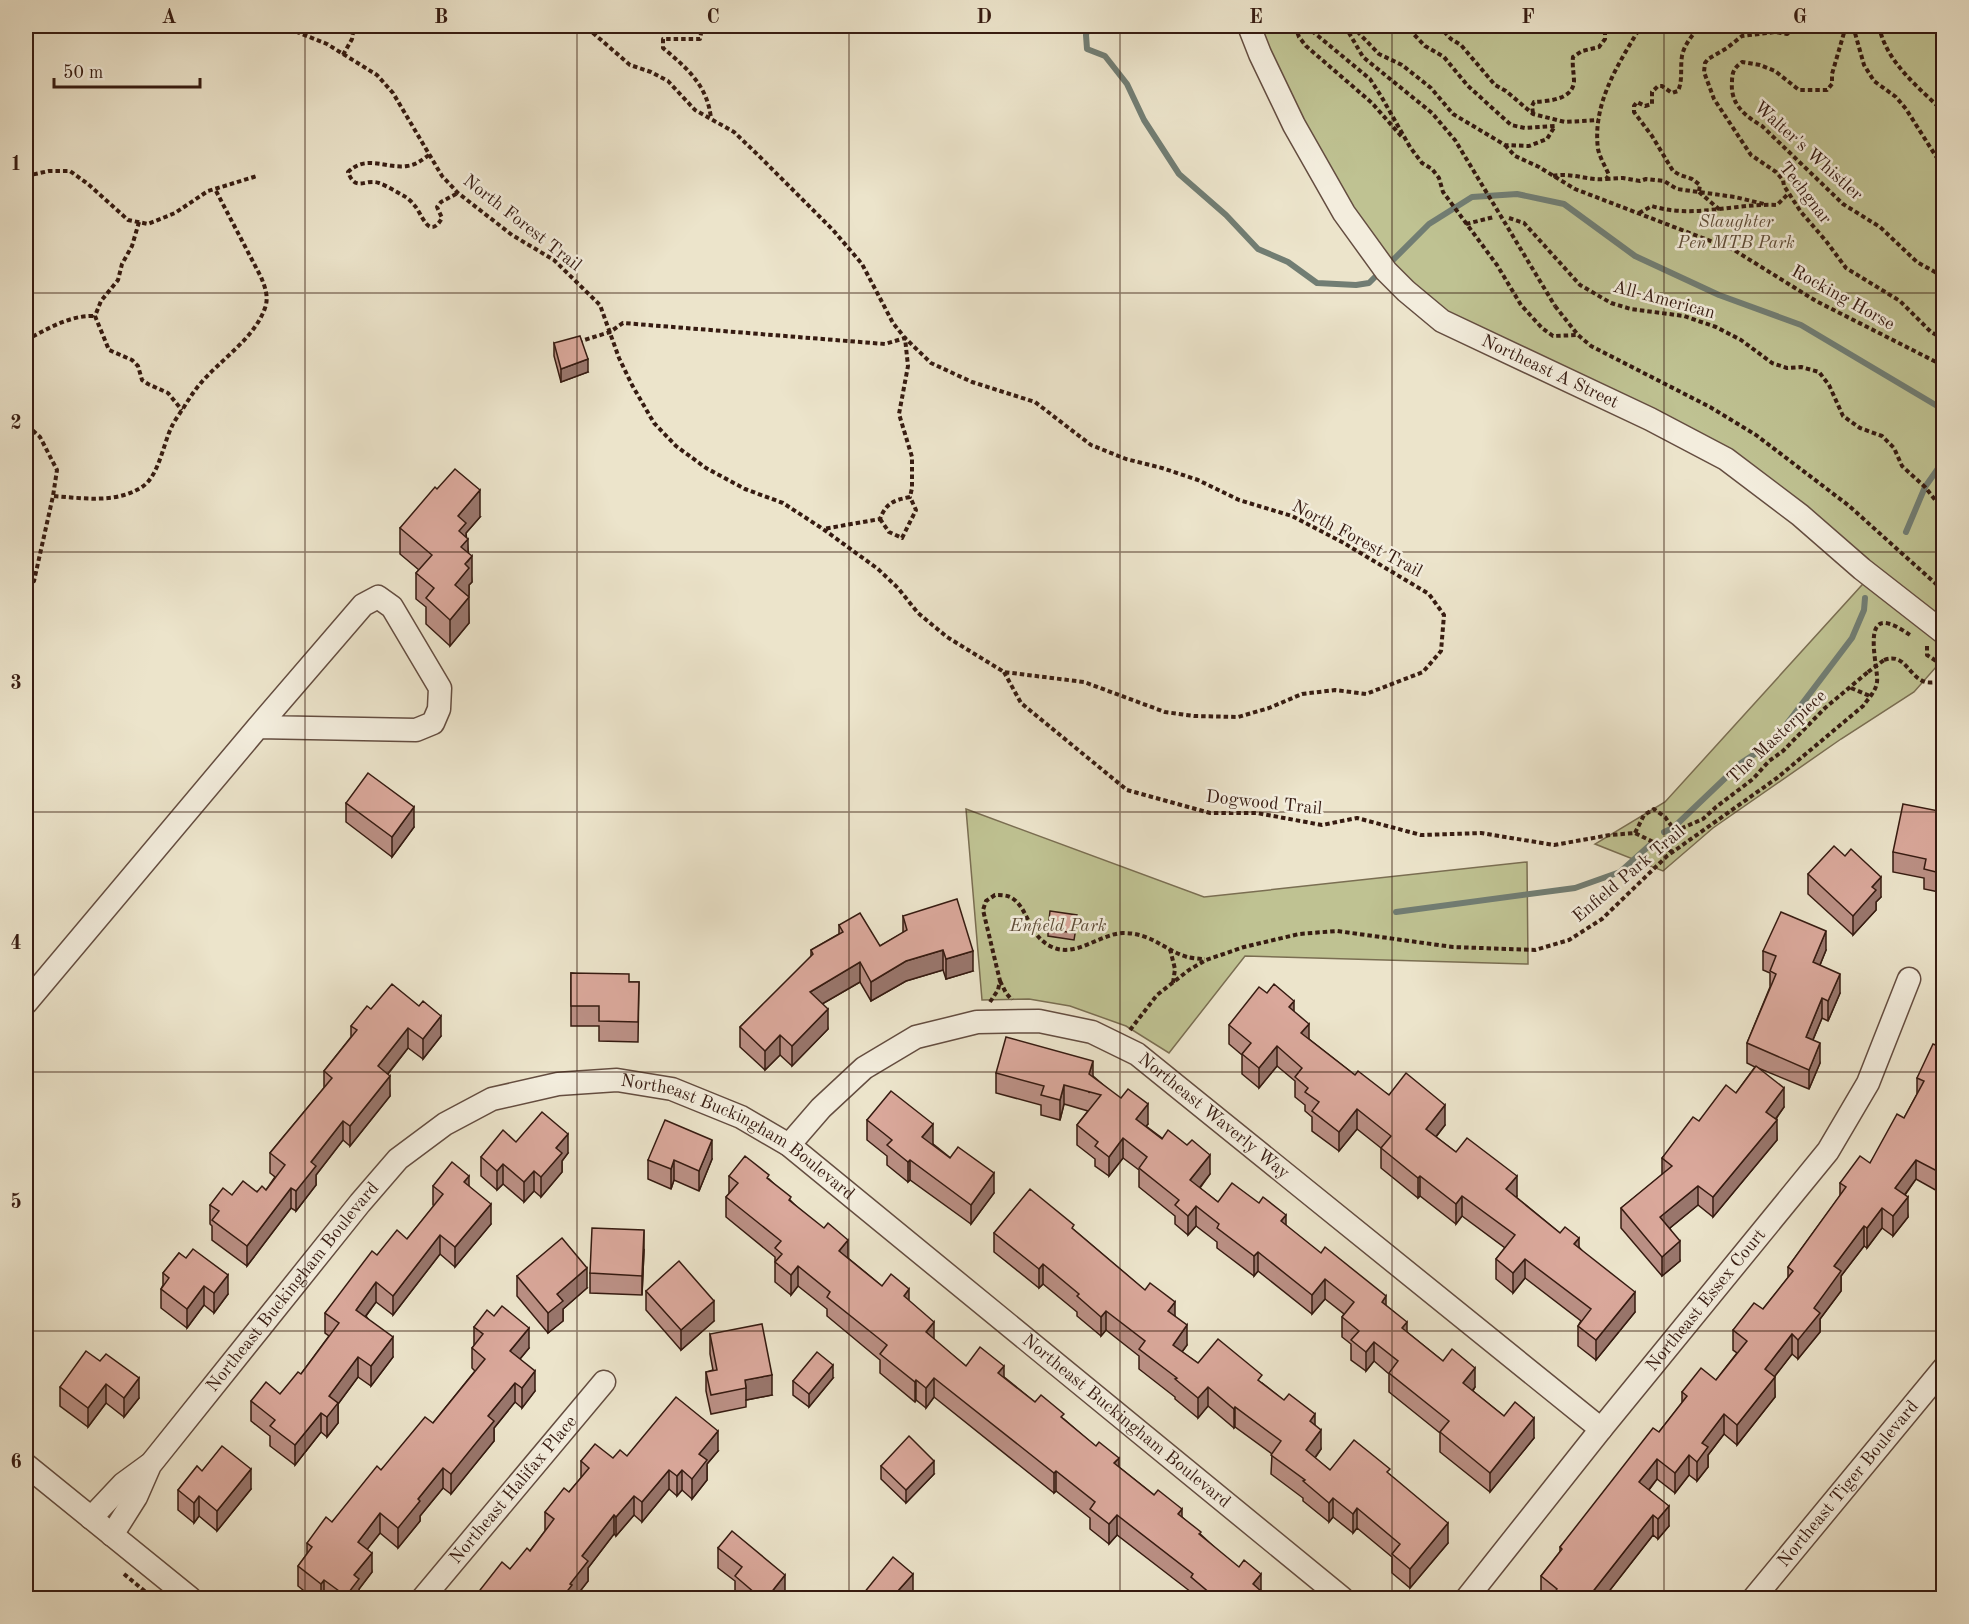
<svg xmlns="http://www.w3.org/2000/svg" width="1969" height="1624" viewBox="0 0 1969 1624" font-family="'Old Standard TT',serif">
<style>
.green{fill:#bfc292;stroke:#7a6e52;stroke-width:1.5}
.lines{fill:none;stroke-linecap:round;stroke-linejoin:round}
.stream{stroke:#717d73;stroke-width:6}
.minor-casing{stroke:#644d40;stroke-width:25}
.path{stroke:#361b11;stroke-width:4;stroke-dasharray:4.5 3;stroke-linecap:butt}
.minor{stroke:#f3eddd;stroke-width:22}
.path-bridge{stroke:#361b11;stroke-width:4;stroke-dasharray:4.5 3;stroke-linecap:butt}
.wall{fill:#bb9085;stroke:#361b11;stroke-width:1.5}
.shaded-wall{fill:#99766c;stroke:#361b11;stroke-width:1.5}
.building{fill:#daa89b;stroke:#361b11;stroke-width:1.5}
.grid{fill:none;stroke:#361b11;stroke-width:1.5;stroke-opacity:0.55}
.labels{text-anchor:middle;dominant-baseline:central;stroke-width:5;stroke-linejoin:round;paint-order:stroke}
.street-label{font-size:18px;fill:#361b11;stroke:#f3eddd}
.park-label{font-size:18px;font-style:italic;fill:#5f4d38;stroke:#f3eddd}
.neatline{fill:none;stroke:#361b11;stroke-width:2}
.grid-label{font-size:20px;text-anchor:middle;font-weight:bold;fill:#361b11}
</style>
<rect width="100%" height="100%" fill="#ece4cb"/>
<filter id="stains"><feTurbulence type="fractalNoise" baseFrequency=".00333" numOctaves="4"/><feColorMatrix values="0 0 0 0 .2 0 0 0 0 .09 0 0 0 0 .02 0 0 0 .5 -.17"/></filter>
<radialGradient id="worn" r=".72"><stop offset=".6" stop-color="#630" stop-opacity="0"/><stop offset="1" stop-color="#630" stop-opacity=".3"/></radialGradient>
<!-- green -->
<g class="green">
<path d="M1243 26H1943L1944 658 1914 692 1841 739 1713 828 1663 871 1595 844 1665 802 1871 575 1726 461 1424 304 1358 228Z"/>
<path d="M966 809 1204 897 1527 862 1528 964 1245 956 1169 1053 1126 1026 1070 1006 1029 999 982 1000Z"/>
</g>
<g class="lines">
<!-- stream -->
<g class="stream">
<path d="M1088 26 1086 35 1087 49 1105 56 1127 84 1144 120 1179 174 1226 215 1258 249 1288 262 1317 283 1356 285 1369 283 1380 272"/>
<path d="M1388 265 1429 224 1472 197 1517 194 1564 204 1635 256 1719 295 1801 325 1944 410"/>
<path d="M1906 532 1925 487 1944 460"/>
<path d="M1664 832 1673 828 1741 763 1773 742 1852 638 1864 610 1865 598"/>
<path d="M1396 912 1575 888 1620 872 1650 845"/>
</g>
<defs>
<g id="minor">
<path id="s1" d="M1249 26 1260 54 1294 125 1344 213 1386 271 1406 291 1442 321 1650 419 1726 459 1800 515 1862 569 1944 633"/>
<path d="M26 1003 258 727 363 605 378 597 392 607 440 688 439 709 433 723 416 730 258 727"/>
<path id="s2" d="M789 1145 821 1108 864 1068 916 1037 977 1022 1039 1021 1092 1032 1137 1054 1601 1429"/>
<path d="M26 1465 190 1598"/>
<path d="M91 1518 123 1484 149 1465"/>
<path id="s3" d="M112 1535 136 1497 150 1465 360 1203 398 1159 445 1124 492 1099 558 1084 617 1080 672 1089 741 1117 789 1145 1342 1598"/>
<path id="s4" d="M423 1598 604 1382"/>
<path id="s5" d="M1467 1598 1601 1429 1828 1151 1868 1083 1909 979"/>
<path id="s6" d="M1754 1598 1944 1368"/>
</g>
</defs>
<!-- minor casing -->
<use href="#minor" class="minor-casing"/>
<!-- path -->
<g class="path">
<path d="M282 26 327 44 377 75 393 93 442 176 458 193 512 235 554 260 600 305 619 358 632 385 654 423 676 446 706 468 745 489 783 503 823 529 878 569 898 588 918 613 947 637 1004 672 1084 682 1165 712 1194 716 1238 717 1269 708 1302 694 1335 690 1366 694 1423 672 1441 651 1444 615 1429 594 1342 542 1292 516 1239 500 1198 480 1162 468 1126 459 1091 445 1035 402 972 382 931 363 905 338 893 323 862 264 833 230 758 155 734 132 695 110 668 81 651 72 630 65 585 26"/>
<path d="M698 26 702 28 700 39H663V48C687 68 708 86 711 119"/>
<path d="M1295 26 1299 37 1306 46 1372 103 1402 137"/>
<path d="M1306 26 1370 79 1381 96 1410 147 1422 163 1432 169 1439 178 1443 192 1497 265 1521 305 1542 328 1553 336 1578 335"/>
<path d="M1352 26 1379 54 1402 65 1431 88 1453 114 1505 145 1529 146 1547 139 1555 126 1525 128 1511 125 1468 86 1444 57 1425 46 1406 26"/>
<path d="M1439 26 1451 39 1461 45 1495 85 1506 91 1533 114 1565 122 1598 120"/>
<path d="M1802 26 1787 34 1775 32 1742 36 1727 48 1708 59 1705 63 1704 72 1714 99 1751 155 1776 172 1783 180 1784 186 1801 212 1826 241 1846 268 1900 301 1931 332 1944 339"/>
<path d="M1846 26 1832 74V84L1827 90H1799L1775 71 1760 65 1742 62C1734 68 1732 72 1732 82 1730 104 1745 116 1762 126L1843 204 1880 227 1917 262 1944 277"/>
<path d="M1853 26 1864 65 1874 81 1896 97 1906 109 1944 169"/>
<path d="M1879 26C1886 62 1918 87 1944 112"/>
<path d="M343 55 352 39 354 26"/>
<path d="M1533 113 1532 106 1534 102C1548 101 1572 100 1574 82 1574 73 1572 66 1573 57L1582 51 1599 47 1605 39V26"/>
<path d="M1505 145 1515 156 1539 167 1575 189 1734 250 1816 301 1944 366"/>
<path d="M429 155C422 160 416 165 407 166 385 169 367 154 348 172 356 193 365 178 379 183 387 186 397 192 404 196 408 198 412 202 415 206 422 214 429 241 442 218L437 207 441 202 458 193"/>
<path d="M26 176 49 171H70L88 184 128 220 148 224 175 213 208 191 257 176"/>
<path d="M1553 176C1571 172 1588 181 1606 179L1609 175C1605 166 1600 158 1598 149 1592 103 1619 63 1641 26"/>
<path d="M1606 179 1623 178 1640 181 1646 179 1664 181 1677 189 1735 197 1764 204"/>
<path d="M1699 191 1700 185 1692 179 1680 175 1673 171 1652 136 1634 112V106L1637 102 1645 106 1652 104V92L1658 86H1662L1672 93 1678 91C1683 80 1680 68 1682 56 1684 45 1693 34 1700 26"/>
<path d="M1699 192 1720 210"/>
<path d="M1639 213 1652 206C1693 219 1735 203 1777 205L1788 194"/>
<path d="M1509 218 1524 223 1580 285 1611 303 1631 309 1684 316 1716 327 1741 340 1772 363 1787 368 1801 367 1819 372 1829 385 1843 416 1860 428 1882 436 1894 448 1902 466 1925 487 1944 511"/>
<path d="M139 222 132 246 122 264 118 280 101 301 95 316 109 350 132 360 138 366 142 380 148 384 168 393 182 410"/>
<path d="M1466 224 1494 217"/>
<path d="M1555 306 1578 335 1591 346 1710 407 1756 435 1848 505 1944 591"/>
<path d="M26 340C48 329 69 315 95 316"/>
<path d="M578 342 610 332 623 323 885 344 905 338 908 366 899 414 912 457V488L910 497C894 500 886 503 880 519L823 529"/>
<path d="M26 430 31 429 40 437 57 470 53 496"/>
<path d="M880 519 889 532 902 538 916 510 910 497"/>
<path d="M26 586 34 581 53 496C83 498 115 504 142 487 159 476 163 444 172 426 175 420 180 413 184 407 189 399 194 391 200 384 220 360 254 339 265 308 269 297 265 287 261 277L215 189"/>
<path d="M1927 646V655L1944 666"/>
<path d="M1884 660C1905 652 1908 676 1925 682 1930 683 1935 682 1940 682L1944 679"/>
<path d="M1004 672 1021 703 1127 790 1210 813H1257L1322 825 1357 818 1421 835 1481 833 1554 845 1610 835 1635 833 1673 852"/>
<path d="M1851 688 1870 696"/>
<path d="M1635 833 1644 815 1654 809 1665 817 1673 828 1676 829H1680L1703 819 1716 807 1753 779 1769 761 1783 751 1825 708 1868 672"/>
<path d="M1170 949 1175 969 1173 983"/>
<path d="M1000 981 1006 993 1012 1000"/>
<path d="M990 1002 998 990 1000 981 983 910 986 901 995 895C1001 895 1007 895 1012 898 1029 909 1028 936 1052 947 1076 958 1099 934 1123 933 1152 933 1162 949 1187 957 1192 958 1199 959 1205 959"/>
<path d="M1130 1030 1157 995 1189 970 1206 960 1244 947 1299 934 1337 931 1453 947 1535 950 1569 940 1602 919 1667 856 1777 778 1863 706C1868 699 1876 691 1877 682 1879 671 1862 614 1890 624 1897 626 1904 631 1910 635"/>
<path d="M124 1574 153 1598"/>
</g>
<!-- minor -->
<use href="#minor" class="minor"/>
<!-- path-bridge -->
<g class="path-bridge">
<path d="M1345 26 1363 57 1432 113 1455 140 1555 306"/>
<path d="M1868 672 1884 660"/>
</g>
</g>
<!-- wall -->
<g class="wall">
<path d="M554 343 588 372 561 382 554 356Z"/>
<path d="M480 517 466 533 472 582 469 585V595L468 596 469 623 450 646 426 624V607L416 599V573L419 570 400 554V528Z"/>
<path d="M346 803 414 827 392 857 346 822Z"/>
<path d="M1944 812V893L1924 889V878L1893 872V852Z"/>
<path d="M1845 856 1881 897 1876 902V910L1853 935 1808 894V874Z"/>
<path d="M903 916 973 971 946 979 943 970 906 981 871 1001 860 982 822 1004 828 1029 792 1066 780 1055 765 1070 740 1047V1027L811 957V950L839 934V925L880 946 903 933Z"/>
<path d="M1077 922 1074 940 1048 936V929Z"/>
<path d="M1826 950 1820 965 1840 993 1828 1021 1822 1018 1813 1040 1820 1063 1809 1089 1758 1068 1784 1107 1776 1119 1777 1140 1713 1217 1698 1205 1670 1228 1680 1261 1662 1276 1621 1228V1208L1662 1175V1158L1699 1121 1736 1093 1755 1067 1747 1063V1043L1770 987V973L1763 970V951Z"/>
<path d="M571 973 629 982H639L638 1042 599 1041V1026H571Z"/>
<path d="M1267 993 1294 1012 1309 1039 1355 1075 1389 1095 1445 1125 1436 1137 1456 1152 1517 1196 1516 1197 1560 1233 1579 1247 1635 1312 1596 1360 1578 1346V1326L1581 1321 1525 1278 1513 1293 1496 1279V1259L1505 1248 1462 1216 1456 1224 1420 1196 1418 1198 1381 1168V1148L1357 1129 1339 1151 1312 1131V1117L1305 1111V1105L1295 1097V1081L1277 1066 1259 1088 1242 1074V1055L1229 1044V1025Z"/>
<path d="M371 1009 441 1036 423 1059 408 1048 388 1074 390 1096 350 1146 343 1140 316 1175V1185L296 1211 291 1208 247 1266 212 1240V1226L210 1224V1205L232 1195 266 1190 275 1177 270 1173V1153L324 1088V1071L351 1037V1026Z"/>
<path d="M1944 1034V1184L1939 1192 1916 1179 1905 1195 1908 1217 1893 1236 1882 1228 1867 1248 1864 1246 1841 1276V1291L1820 1319V1332L1798 1359 1792 1354 1774 1377 1775 1397 1737 1445 1724 1434 1708 1455V1467L1697 1481 1689 1475 1675 1493 1657 1479 1649 1490 1669 1526 1658 1539 1653 1535 1603 1599H1544L1541 1596V1576L1560 1552V1547L1659 1432 1682 1403V1392L1716 1380 1737 1353 1733 1350V1330L1763 1309 1788 1278V1267L1840 1196V1183L1870 1163 1904 1118 1917 1094V1078L1938 1046Z"/>
<path d="M996 1073 1093 1076 1148 1124 1146 1126 1210 1174 1200 1188 1218 1202 1286 1226 1386 1306 1407 1332 1475 1387 1473 1391 1504 1416 1534 1438 1490 1492 1440 1452V1433L1389 1392V1374L1374 1361 1366 1371 1351 1360V1344L1342 1337V1317L1344 1314 1325 1299 1312 1314 1258 1271 1254 1276 1217 1248V1242L1196 1226 1188 1235 1175 1224V1216L1139 1187V1170L1123 1158 1109 1176 1095 1166V1159L1077 1145V1125L1088 1111 1064 1104 1060 1120 1041 1115V1105L996 1093Z"/>
<path d="M867 1120 933 1144 994 1193 971 1224 910 1180 908 1182 887 1165V1156L867 1140Z"/>
<path d="M516 1142 568 1153 562 1161V1172L541 1197 534 1191 524 1202 503 1184 497 1190 481 1176V1157Z"/>
<path d="M712 1159 699 1191 674 1180 671 1189 648 1179V1160Z"/>
<path d="M729 1176 769 1179 848 1258 882 1286 909 1301 934 1340 966 1366 1004 1377 1035 1402 1064 1419 1119 1467 1182 1517 1270 1599H1193L1191 1597V1592L1117 1535 1109 1544 1090 1529V1518L1056 1491 1054 1493 934 1397 926 1408 916 1400 915 1402 880 1373V1360L827 1316V1309L798 1286 791 1295 775 1282V1257L726 1217V1197L729 1194Z"/>
<path d="M433 1186H469L491 1224 455 1267 440 1254 393 1315 376 1302 366 1316 393 1357 371 1386 358 1377 338 1404V1423L327 1437 321 1432 295 1465 270 1446V1436L251 1421V1401L280 1394 301 1374 329 1336 325 1333V1313L377 1255 407 1239 434 1206 433 1205Z"/>
<path d="M1074 1230 1175 1316 1187 1345 1182 1352 1198 1363 1262 1383 1315 1425 1321 1449 1315 1458 1330 1470 1390 1475 1448 1543 1410 1588 1392 1573V1557L1357 1528 1353 1533 1333 1517 1329 1522 1303 1501V1498L1271 1474 1272 1454 1235 1427 1234 1428 1208 1406 1198 1418 1175 1399V1397L1139 1369V1356L1106 1330 1101 1336 1077 1316V1312L1043 1284 1039 1288 994 1252V1233Z"/>
<path d="M644 1250 642 1295 590 1293V1273Z"/>
<path d="M179 1253 228 1294 214 1313 204 1305 187 1328 161 1308V1289L163 1285V1273Z"/>
<path d="M517 1276 587 1288 563 1309V1321L548 1333 517 1296Z"/>
<path d="M646 1291 714 1321 681 1350 646 1310Z"/>
<path d="M474 1327 529 1348 520 1359 535 1391 522 1408 515 1402 494 1428V1441L476 1463 451 1494 443 1488 420 1516V1521L398 1548 380 1533 367 1549 372 1572 359 1589V1599H314L298 1586V1566L307 1554V1543L332 1522 381 1470 433 1423 475 1371 472 1368V1348L474 1346Z"/>
<path d="M710 1334 772 1395 746 1400V1407L711 1414 706 1391V1372L713 1370 710 1354Z"/>
<path d="M100 1361 139 1398 124 1417 106 1403 88 1427 60 1406V1387Z"/>
<path d="M833 1378 809 1407 793 1395V1381Z"/>
<path d="M718 1451 707 1464V1480L692 1499 682 1490 677 1496 669 1489 642 1522 634 1515 616 1536 614 1534 588 1568V1581L574 1599H473L510 1569 530 1551 545 1531V1512L569 1492 581 1478V1461L613 1458 627 1456Z"/>
<path d="M881 1466 934 1474 906 1503 881 1479Z"/>
<path d="M202 1471 251 1489 217 1531 199 1516 194 1523 178 1510V1490Z"/>
<path d="M718 1548 785 1595 782 1599H738L735 1596V1581L718 1568Z"/>
</g>
<!-- shaded-wall -->
<g class="shaded-wall">
<path d="M588 359V372L561 382V369Z"/>
<path d="M480 490V517L466 533V541L468 539V561L472 556V582L469 585V595L455 611V585L461 573 458 516Z"/>
<path d="M469 597V623L450 646V620Z"/>
<path d="M414 807V827L392 857V837Z"/>
<path d="M1881 877V897L1876 902V910L1853 935V916L1872 887Z"/>
<path d="M1826 931V950L1813 982V962Z"/>
<path d="M943 950V970L906 981 871 1001V982L906 961Z"/>
<path d="M973 951V971L946 979V959Z"/>
<path d="M860 962V982L810 1011V992Z"/>
<path d="M1840 974V993L1828 1021V1001Z"/>
<path d="M1822 998V1018L1806 1056V1037Z"/>
<path d="M1294 1001V1021L1289 1007Z"/>
<path d="M828 1009V1029L792 1066V1046Z"/>
<path d="M441 1016V1036L423 1059V1039Z"/>
<path d="M1309 1024V1044L1301 1033Z"/>
<path d="M408 1028V1048L378 1086V1066Z"/>
<path d="M780 1035V1055L765 1070V1051Z"/>
<path d="M1820 1043V1063L1809 1089V1070Z"/>
<path d="M1277 1046V1066L1259 1088V1068Z"/>
<path d="M1093 1061V1081L1089 1093V1074Z"/>
<path d="M390 1076V1096L350 1146V1126Z"/>
<path d="M1064 1085V1104L1060 1120V1100Z"/>
<path d="M1784 1088V1107L1766 1132V1112Z"/>
<path d="M1148 1104V1124L1136 1138V1119Z"/>
<path d="M1445 1105V1125L1426 1149V1129Z"/>
<path d="M1357 1109V1129L1339 1151V1132Z"/>
<path d="M1777 1120V1140L1713 1217V1197Z"/>
<path d="M343 1121V1140L316 1175V1185L296 1211V1191L311 1162Z"/>
<path d="M933 1124V1144L922 1157V1137Z"/>
<path d="M568 1134V1153L562 1161V1172L541 1197V1177L556 1148Z"/>
<path d="M1123 1138V1158L1109 1176V1157Z"/>
<path d="M712 1140V1159L699 1191V1171Z"/>
<path d="M1210 1155V1174L1190 1200V1180Z"/>
<path d="M674 1160V1180L671 1189V1169Z"/>
<path d="M910 1160V1180L908 1182V1162Z"/>
<path d="M1916 1160V1179L1895 1208V1188Z"/>
<path d="M503 1164V1184L497 1190V1171Z"/>
<path d="M1944 1164V1184L1939 1192V1172Z"/>
<path d="M534 1171V1191L524 1202V1182Z"/>
<path d="M994 1173V1193L971 1224V1205Z"/>
<path d="M469 1176V1196L464 1182Z"/>
<path d="M1420 1176V1196L1418 1198V1178Z"/>
<path d="M1517 1176V1196L1506 1209V1189Z"/>
<path d="M1698 1186V1205L1660 1236V1217Z"/>
<path d="M291 1188V1208L247 1266V1246Z"/>
<path d="M1462 1196V1216L1456 1224V1204Z"/>
<path d="M1908 1197V1217L1893 1236V1216Z"/>
<path d="M491 1204V1224L455 1267V1247Z"/>
<path d="M1196 1206V1226L1188 1235V1216Z"/>
<path d="M1882 1208V1228L1867 1248V1228Z"/>
<path d="M1286 1215V1234L1281 1221Z"/>
<path d="M1864 1226V1246L1841 1276V1291L1820 1319V1332L1798 1359V1340L1834 1266Z"/>
<path d="M644 1230V1250L642 1295V1276Z"/>
<path d="M440 1235V1254L393 1315V1296Z"/>
<path d="M1579 1238V1258L1574 1244Z"/>
<path d="M848 1240V1259L839 1251Z"/>
<path d="M1680 1241V1261L1662 1276V1257Z"/>
<path d="M1258 1252V1271L1254 1276V1256Z"/>
<path d="M1525 1259V1278L1513 1293V1273Z"/>
<path d="M1043 1264V1284L1039 1288V1269Z"/>
<path d="M798 1266V1286L791 1295V1275Z"/>
<path d="M587 1268V1288L563 1309V1321L548 1333V1313L557 1294Z"/>
<path d="M228 1275V1294L214 1313V1293Z"/>
<path d="M1325 1279V1299L1312 1314V1295Z"/>
<path d="M376 1282V1302L356 1329V1310Z"/>
<path d="M204 1286V1305L187 1328V1309Z"/>
<path d="M909 1289V1309L904 1296Z"/>
<path d="M1635 1292V1312L1596 1360V1340Z"/>
<path d="M1386 1296V1316L1382 1302Z"/>
<path d="M714 1301V1321L681 1350V1330Z"/>
<path d="M1175 1302V1321L1168 1311Z"/>
<path d="M1106 1311V1330L1101 1336V1317Z"/>
<path d="M934 1322V1341L926 1332Z"/>
<path d="M1407 1322V1342L1402 1328Z"/>
<path d="M1187 1325V1345L1173 1364V1345Z"/>
<path d="M529 1328V1348L510 1371V1351Z"/>
<path d="M1792 1334V1354L1765 1389V1369Z"/>
<path d="M393 1337V1357L371 1386V1366Z"/>
<path d="M1374 1342V1361L1366 1371V1352Z"/>
<path d="M358 1357V1377L338 1404V1423L327 1437V1417L329 1396Z"/>
<path d="M833 1365V1378L809 1407V1394Z"/>
<path d="M1004 1366V1385L998 1373Z"/>
<path d="M1475 1368V1387L1463 1402V1383Z"/>
<path d="M535 1371V1391L522 1408V1388Z"/>
<path d="M772 1375V1395L746 1400V1388L745 1380Z"/>
<path d="M1775 1377V1397L1737 1445V1425Z"/>
<path d="M139 1378V1398L124 1417V1398Z"/>
<path d="M934 1378V1397L926 1408V1388Z"/>
<path d="M916 1380V1400L915 1402V1382Z"/>
<path d="M515 1383V1402L494 1428V1441L451 1494V1474L488 1416Z"/>
<path d="M106 1384V1403L88 1427V1408Z"/>
<path d="M1208 1387V1406L1198 1418V1398Z"/>
<path d="M1235 1407V1427L1234 1428V1409Z"/>
<path d="M321 1413V1432L295 1465V1445Z"/>
<path d="M1315 1414V1434L1310 1421Z"/>
<path d="M1724 1414V1434L1708 1455V1467L1697 1481V1462L1702 1443Z"/>
<path d="M1534 1418V1438L1490 1492V1473Z"/>
<path d="M1321 1430V1449L1306 1470V1450Z"/>
<path d="M718 1431V1451L707 1464V1480L692 1499V1479L699 1454Z"/>
<path d="M1689 1455V1475L1675 1493V1473Z"/>
<path d="M1119 1458V1477L1114 1463Z"/>
<path d="M1657 1459V1479L1639 1502V1482Z"/>
<path d="M934 1461V1474L906 1503V1490Z"/>
<path d="M443 1468V1488L420 1516V1521L398 1548V1528L418 1499Z"/>
<path d="M251 1469V1489L217 1531V1511Z"/>
<path d="M669 1470V1489L642 1522V1502Z"/>
<path d="M682 1470V1490L677 1496V1476Z"/>
<path d="M1056 1471V1491L1054 1493V1473Z"/>
<path d="M199 1496V1516L194 1523V1503Z"/>
<path d="M634 1496V1515L616 1536V1517Z"/>
<path d="M1333 1498V1517L1329 1522V1503Z"/>
<path d="M1669 1506V1526L1658 1539V1519Z"/>
<path d="M1357 1508V1528L1353 1533V1514Z"/>
<path d="M1182 1509V1528L1178 1514Z"/>
<path d="M380 1513V1533L358 1561V1542Z"/>
<path d="M614 1515V1534L588 1568V1581L574 1599H561L570 1584 582 1556Z"/>
<path d="M1117 1515V1535L1109 1544V1524Z"/>
<path d="M1653 1515V1535L1603 1599H1587Z"/>
<path d="M1448 1523V1543L1410 1588V1569Z"/>
<path d="M372 1553V1572L359 1589V1599H346L354 1575Z"/>
<path d="M913 1574V1594L909 1599H897V1592Z"/>
<path d="M1261 1574V1594L1253 1584Z"/>
<path d="M785 1575V1595L782 1599H766Z"/>
<path d="M324 1580V1599H321V1584Z"/>
</g>
<!-- building -->
<g class="building">
<path d="M580 336 588 359 561 369 554 343Z"/>
<path d="M455 469 480 490 458 516 466 523 459 531 468 539 461 547 472 556 465 564 469 568 455 585 469 597 450 620 426 598 434 588 416 573 432 555 400 528 435 487 437 489Z"/>
<path d="M368 773 414 807 392 837 346 803Z"/>
<path d="M1903 804 1944 812V874L1924 869 1926 859 1893 852Z"/>
<path d="M1834 846 1845 856 1851 849 1881 877 1872 887 1876 890 1853 916 1808 874Z"/>
<path d="M957 899 973 951 946 959 943 950 906 961 871 982 860 962 810 992 828 1009 792 1046 780 1035 765 1051 740 1027 813 954 811 950 843 932 839 925 860 913 880 946 907 930 903 916Z"/>
<path d="M1050 911 1077 915 1074 933 1048 929Z"/>
<path d="M1781 912 1826 931 1813 962 1840 974 1828 1001 1822 998 1806 1037 1820 1043 1809 1070 1747 1043 1776 974 1770 971 1776 956 1763 951Z"/>
<path d="M571 973 629 974V982H639L638 1022 599 1021V1006H571Z"/>
<path d="M392 984 419 1006 423 1001 441 1016 423 1039 408 1028 378 1066 390 1076 350 1126 343 1121 311 1162 316 1166 296 1191 291 1188 247 1246 212 1220 219 1211 210 1205 223 1188 232 1195 243 1181 257 1192 262 1186 266 1190 285 1165 270 1153 332 1078 324 1071 357 1030 351 1026 367 1006 371 1009Z"/>
<path d="M1274 984 1294 1001 1289 1007 1309 1024 1301 1033 1355 1075 1358 1071 1389 1095 1406 1073 1445 1105 1426 1129 1456 1152 1467 1138 1517 1176 1506 1189 1560 1233 1565 1227 1579 1238 1574 1244 1635 1292 1596 1340 1578 1326 1591 1309 1525 1259 1513 1273 1496 1259 1515 1235 1462 1196 1456 1204 1420 1176 1418 1178 1381 1148 1391 1136 1357 1109 1339 1132 1312 1111 1319 1102 1305 1092 1308 1088 1295 1077 1302 1068 1277 1046 1259 1068 1242 1054 1251 1043 1229 1025 1259 987 1267 993Z"/>
<path d="M1944 1034V1164L1939 1172 1916 1160 1895 1188 1908 1197 1893 1216 1882 1208 1867 1228 1864 1226 1834 1266 1841 1271 1814 1308 1820 1313 1798 1340 1792 1334 1765 1369 1775 1377 1737 1425 1724 1414 1702 1443 1708 1447 1697 1462 1689 1455 1675 1473 1657 1459 1639 1482 1669 1506 1658 1519 1653 1515 1587 1599H1550L1557 1589 1541 1576 1562 1549 1560 1547 1653 1428 1659 1432 1687 1396 1682 1392 1701 1368 1716 1380 1747 1341 1733 1330 1754 1303 1763 1309 1793 1271 1788 1267 1846 1187 1840 1183 1860 1156 1870 1163 1897 1114 1904 1118 1924 1081 1917 1078 1933 1044 1938 1046Z"/>
<path d="M1006 1037 1093 1061 1089 1074 1121 1098 1128 1089 1148 1104 1136 1119 1162 1139 1168 1130 1187 1145 1192 1140 1210 1155 1190 1180 1218 1202 1232 1183 1259 1203 1263 1197 1286 1215 1281 1221 1321 1253 1325 1247 1386 1296 1382 1302 1407 1322 1402 1328 1443 1361 1452 1349 1475 1368 1463 1383 1504 1416 1515 1402 1534 1418 1490 1473 1440 1432 1449 1421 1389 1373 1398 1361 1374 1342 1366 1352 1351 1340 1359 1331 1342 1317 1354 1302 1325 1279 1312 1295 1258 1252 1254 1256 1217 1228 1219 1224 1196 1206 1188 1216 1175 1205 1179 1200 1139 1168 1147 1157 1123 1138 1109 1157 1095 1146 1098 1142 1077 1125 1101 1095 1064 1085 1060 1100 1041 1095 1044 1086 996 1073Z"/>
<path d="M1756 1066 1784 1088 1766 1112 1777 1120 1713 1197 1698 1186 1660 1217 1680 1241 1662 1257 1621 1208 1672 1166 1662 1158 1693 1117 1699 1121 1726 1085 1736 1093Z"/>
<path d="M891 1091 933 1124 922 1137 950 1158 958 1147 994 1173 971 1205 910 1160 908 1162 887 1145 892 1140 867 1120Z"/>
<path d="M542 1112 568 1134 556 1148 562 1153 541 1177 534 1171 524 1182 503 1164 497 1171 481 1157 503 1130 516 1142Z"/>
<path d="M665 1120 712 1140 699 1171 674 1160 671 1169 648 1160Z"/>
<path d="M745 1156 769 1175 767 1178 791 1197 789 1200 824 1228 828 1223 848 1240 839 1251 882 1286 891 1274 909 1289 904 1296 934 1322 926 1332 966 1366 980 1347 1004 1366 998 1373 1035 1402 1041 1395 1064 1414 1061 1417 1096 1446 1099 1442 1119 1458 1114 1463 1154 1495 1158 1490 1182 1509 1178 1514 1201 1532 1199 1534 1239 1567 1244 1560 1261 1574 1253 1584 1270 1599H1217L1191 1577 1193 1574 1117 1515 1109 1524 1090 1509 1095 1502 1056 1471 1054 1473 934 1378 926 1388 916 1380 915 1382 880 1354 887 1345 827 1297 830 1292 798 1266 791 1275 775 1262 782 1254 775 1248 781 1241 726 1197 738 1183 729 1176Z"/>
<path d="M452 1162 469 1176 464 1182 491 1204 455 1247 440 1235 393 1296 376 1282 356 1310 393 1337 371 1366 358 1357 329 1396 338 1403 327 1417 321 1413 295 1445 270 1426 275 1420 251 1401 266 1382 280 1394 298 1372 301 1374 339 1323 325 1313 372 1251 377 1255 397 1230 407 1239 443 1194 433 1186Z"/>
<path d="M1030 1189 1074 1225 1072 1228 1145 1290 1150 1283 1175 1302 1168 1311 1187 1325 1173 1345 1198 1363 1218 1339 1262 1375 1258 1380 1284 1400 1289 1394 1315 1414 1310 1421 1321 1430 1306 1450 1330 1470 1354 1440 1390 1469 1387 1472 1448 1523 1410 1569 1392 1554 1400 1544 1357 1508 1353 1514 1333 1498 1329 1503 1303 1481 1305 1480 1271 1455 1281 1441 1235 1407 1234 1409 1208 1387 1198 1398 1175 1379 1177 1378 1139 1349 1145 1341 1106 1311 1101 1317 1077 1296 1079 1294 1043 1264 1039 1269 994 1233Z"/>
<path d="M592 1228 644 1230 642 1276 590 1273Z"/>
<path d="M562 1238 587 1268 557 1294 563 1301 548 1313 517 1276Z"/>
<path d="M193 1249 228 1275 214 1293 204 1286 187 1309 161 1289 169 1278 163 1273 179 1253 186 1258Z"/>
<path d="M679 1261 714 1301 681 1330 646 1291Z"/>
<path d="M502 1306 529 1328 510 1351 535 1371 522 1388 515 1383 488 1416 494 1421 476 1443 451 1474 443 1468 418 1499 420 1501 398 1528 380 1513 358 1542 372 1553 354 1575 359 1579 346 1596 324 1580 321 1584 298 1566 312 1547 307 1543 326 1517 332 1522 377 1466 381 1470 425 1417 433 1423 485 1359 472 1348 483 1334 474 1327 487 1310 494 1316Z"/>
<path d="M762 1324 772 1375 745 1380 746 1388 711 1395 706 1372 717 1370 710 1334Z"/>
<path d="M86 1351 100 1361 106 1354 139 1378 124 1398 106 1384 88 1408 60 1387Z"/>
<path d="M817 1352 833 1365 809 1394 793 1381Z"/>
<path d="M676 1397 718 1431 699 1454 707 1460 692 1479 682 1470 677 1476 669 1470 642 1502 634 1496 616 1517 614 1515 582 1556 588 1561 570 1584 572 1585 561 1599H473L502 1562 510 1569 527 1548 530 1551 554 1519 545 1512 564 1488 569 1492 589 1468 581 1461 595 1444 613 1458 620 1450 627 1456Z"/>
<path d="M909 1436 934 1461 906 1490 881 1466Z"/>
<path d="M222 1446 251 1469 217 1511 199 1496 194 1503 178 1490 197 1466 202 1471Z"/>
<path d="M732 1531 785 1575 766 1599H762L735 1576 742 1567 718 1548Z"/>
<path d="M893 1557 913 1574 897 1592 905 1599H859Z"/>
</g>
<!-- grid -->
<path class="grid" d="M305 26V1598M577 26V1598M849 26V1598M1120 26V1598M1392 26V1598M1664 26V1598M26 293H1944M26 552H1944M26 812H1944M26 1072H1944M26 1331H1944"/>
<g class="labels">
<!-- street labels -->
<g class="street-label">
<text transform="translate(1808 151) rotate(42)">Walter's Whistler</text>
<text transform="translate(1805 193) rotate(52)">Techgnar</text>
<text transform="translate(522 223) rotate(38)">North Forest Trail</text>
<text transform="translate(1843 298) rotate(29)">Rocking Horse</text>
<text transform="translate(1664 300) rotate(15)">All-American</text>
<text stroke="none"><textPath href="#s1" startOffset="476">Northeast A Street</textPath></text>
<text transform="translate(1357 539) rotate(28)">North Forest Trail</text>
<text transform="translate(1777 737) rotate(-43)">The Masterpiece</text>
<text transform="translate(1264 803) rotate(6)">Dogwood Trail</text>
<text transform="translate(1629 874) rotate(-40)">Enfield Park Trail</text>
<text stroke="none"><textPath href="#s2" startOffset="496">Northeast Waverly Way</textPath></text>
<text stroke="none"><textPath href="#s3" startOffset="848">Northeast Buckingham Boulevard</textPath></text>
<text stroke="none"><textPath href="#s3" startOffset="308">Northeast Buckingham Boulevard</textPath></text>
<text stroke="none"><textPath href="#s5" startOffset="382">Northeast Essex Court</textPath></text>
<text stroke="none"><textPath href="#s3" startOffset="1334">Northeast Buckingham Boulevard</textPath></text>
<text stroke="none"><textPath href="#s6" startOffset="148">Northeast Tiger Boulevard</textPath></text>
<text stroke="none"><textPath href="#s4" startOffset="141">Northeast Halifax Place</textPath></text>
</g>
<!-- park labels -->
<g class="park-label">
<text x="1736" y="222">Slaughter<tspan x="1736" dy="21">Pen MTB Park</tspan></text>
<text x="1058" y="926">Enfield Park</text>
</g>
</g>
<!-- margin -->
<rect width="1969" height="1624" fill="none" stroke="#ece4cb" stroke-width="66"/>
<!-- scale -->
<path d="M54 78v9h146v-9" fill="none" stroke="#361b11" stroke-width="3"/>
<text x="63" y="78" font-size="18" fill="#361b11" stroke="#f3eddd" stroke-width="4.5" paint-order="stroke">50 m</text>
<rect x="33" y="33" width="1903" height="1558" class="neatline"/>
<g class="grid-label">
<text x="169" y="23">A</text>
<text x="441" y="23">B</text>
<text x="713" y="23">C</text>
<text x="984" y="23">D</text>
<text x="1256" y="23">E</text>
<text x="1528" y="23">F</text>
<text x="1800" y="23">G</text>
<text x="16" y="170">1</text>
<text x="16" y="429">2</text>
<text x="16" y="689">3</text>
<text x="16" y="949">4</text>
<text x="16" y="1208">5</text>
<text x="16" y="1468">6</text>
</g>
<rect width="100%" height="100%" filter="url(#stains)"/>
<rect width="100%" height="100%" fill="url(#worn)"/>
</svg>
